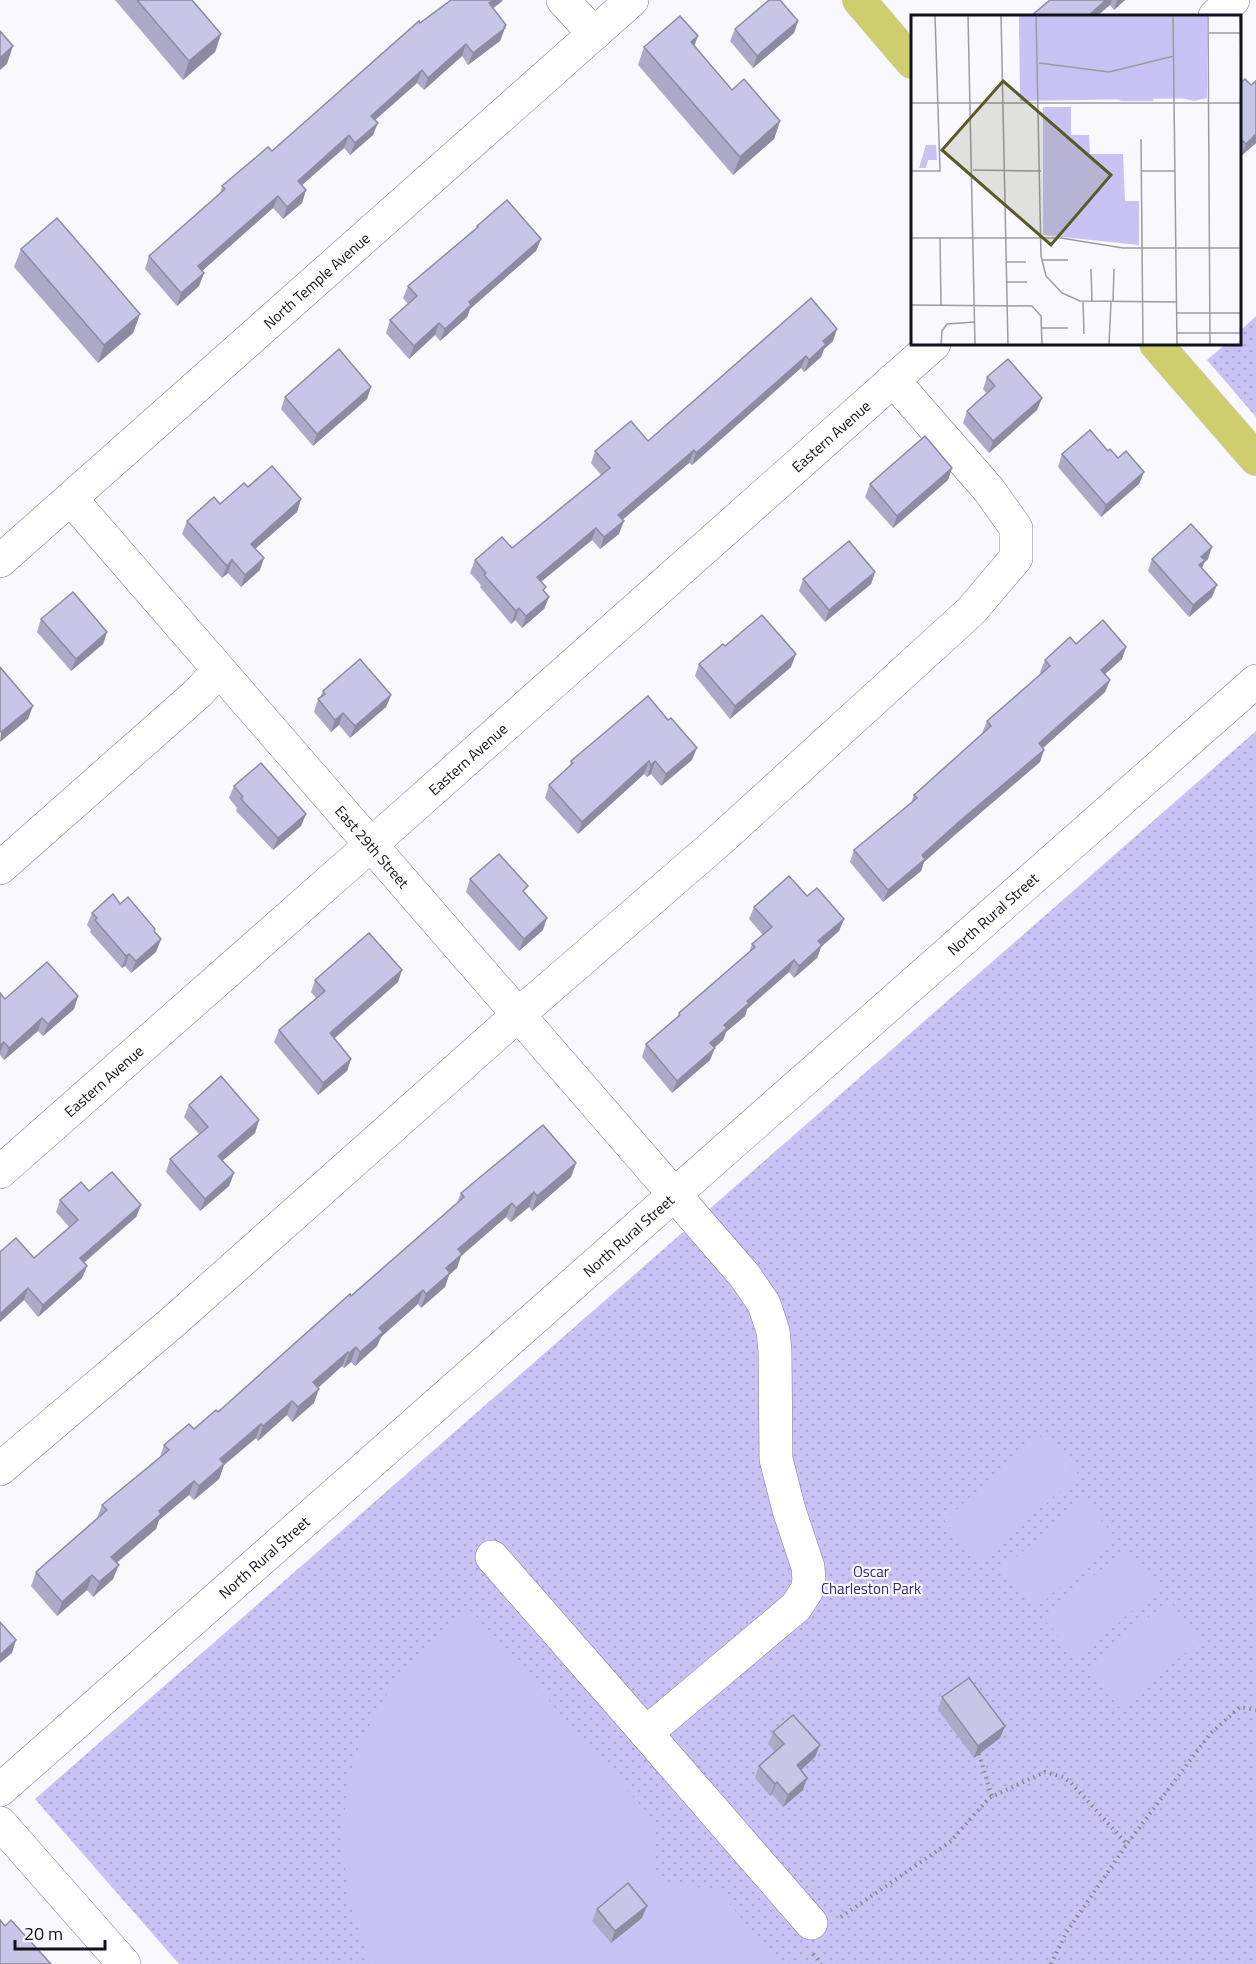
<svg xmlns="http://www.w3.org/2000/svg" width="1256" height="1964" viewBox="0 0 1256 1964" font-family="'Titillium Web',sans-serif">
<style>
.green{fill:url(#green-dots)}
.pitch{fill:#c8c3f4}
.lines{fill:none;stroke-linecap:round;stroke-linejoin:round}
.minor-casing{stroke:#7e7b99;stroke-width:34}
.major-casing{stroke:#d4d4d6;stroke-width:34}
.path{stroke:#888790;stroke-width:4;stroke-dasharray:1.5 4.5;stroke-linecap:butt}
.minor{stroke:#fff;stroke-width:33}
.major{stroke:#cfce6e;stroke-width:33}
.wall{fill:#acaac6}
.shaded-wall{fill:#8c8ba1}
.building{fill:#c8c6e6;stroke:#8c8ba1;stroke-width:1.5}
.labels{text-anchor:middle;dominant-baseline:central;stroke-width:4.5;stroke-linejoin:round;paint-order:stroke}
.street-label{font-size:15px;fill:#11101b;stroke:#f8f8fe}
.park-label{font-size:15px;fill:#392a6d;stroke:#f8f8fe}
.inset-road{fill:none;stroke:#9c9ba3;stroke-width:1.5}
.view{fill:#5a5a27;fill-opacity:0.15;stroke:#5a5a27;stroke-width:3}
.inset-edge{fill:none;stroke:#11101b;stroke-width:3}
</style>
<defs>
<pattern id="green-dots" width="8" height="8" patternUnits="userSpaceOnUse" patternTransform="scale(1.5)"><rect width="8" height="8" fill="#c8c3f4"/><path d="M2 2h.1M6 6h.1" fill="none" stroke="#aba6d1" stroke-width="1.8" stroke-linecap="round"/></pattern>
</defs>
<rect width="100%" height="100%" fill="#f8f8fe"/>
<!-- green -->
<g class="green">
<path d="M1256 316V417L1207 360 1226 344H1240V331Z"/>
<path d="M1256 731V1964H179L35 1799Z"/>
</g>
<!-- pitch -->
<g class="pitch">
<path d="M1044 1434 1079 1475 979 1561 944 1520Z"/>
<path d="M1084 1500 1117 1539 1035 1608 1002 1569Z"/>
<path d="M1126 1549 1159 1588 1077 1657 1043 1618Z"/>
<path d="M1169 1600 1202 1639 1120 1708 1087 1669Z"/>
<path d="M471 1611 655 1822V1869L668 1884 716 1889 782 1964H372L367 1955 350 1903 342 1842 348 1782 360 1742 396 1678 445 1629Z"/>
</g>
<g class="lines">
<defs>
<g id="minor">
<path d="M563 0 594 34"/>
<path d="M1215 16 1233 0"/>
<path id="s1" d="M71 499 745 1276 764 1304 773 1331 775 1351 776 1459 789 1510 808 1567 809 1580 807 1590 796 1607 646 1733 811 1923"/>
<path id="s2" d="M0 561 632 0"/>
<path d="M0 868 198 693 219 670"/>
<path id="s3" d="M0 1172 347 866 934 344"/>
<path d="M0 1469 175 1320 518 1015 721 839 971 611 1016 558V528L989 490 893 380"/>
<path d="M492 1557 646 1733"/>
<path id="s4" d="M0 1790 1256 681"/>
<path d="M0 1823 124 1964"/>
</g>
<g id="major">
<path d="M859 0 912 62"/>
<path d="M1156 344 1256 459"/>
</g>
</defs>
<!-- minor casing -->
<use href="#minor" class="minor-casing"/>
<!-- major casing -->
<use href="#major" class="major-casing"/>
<!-- path -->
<g class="path">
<path d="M979 1754 992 1797"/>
<path d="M841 1917 950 1842 989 1798 1045 1772 1063 1777 1071 1783 1127 1844 1210 1734 1240 1707 1256 1710"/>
<path d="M813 1954 821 1964"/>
<path d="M1051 1964 1066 1933 1127 1844"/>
</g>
<!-- minor -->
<use href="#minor" class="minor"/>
<!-- major -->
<use href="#major" class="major"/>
</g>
<!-- wall -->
<g class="wall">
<path d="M115 0H192L221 34 215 52 183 80Z"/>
<path d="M1050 0H1125L1114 10 1110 5 1097 16H1031Z"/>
<path d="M503 1 493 8 506 25 500 41 468 65 462 56 424 90 417 83 375 120 373 135 350 155 344 148 302 185 306 190 302 203 283 219 273 208 202 271 204 273 199 286 177 306 145 269 149 256 220 194 222 186 272 151 420 23Z"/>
<path d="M798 21 794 33 753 68 730 41 735 29Z"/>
<path d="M694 46 732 90 780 121 774 139 733 175 638 65 644 47Z"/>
<path d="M1239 84 1256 143 1241 156 1239 154Z"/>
<path d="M477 226 541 239 536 251 470 309 467 317 440 341 435 335 409 359 386 333 390 320 408 304 403 298 408 286 476 229Z"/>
<path d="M21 249 140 314 133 333 98 363 14 267Z"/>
<path d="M833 341 824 349 821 357 804 372 801 368 692 465 689 463 622 520 619 534 600 549 592 540 541 582 544 592 549 597 544 609 522 628 515 620 511 624 480 587 481 585 470 573 475 560 512 548 601 475 591 463 595 451 648 441Z"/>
<path d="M987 377 1042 398 1037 410 989 453 963 423 967 411 987 394 983 389Z"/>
<path d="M371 387 367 399 313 446 281 409 285 397Z"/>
<path d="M1062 454 1118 458 1144 472 1139 484 1101 517 1058 467Z"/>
<path d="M952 468 948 480 893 528 865 497 870 484Z"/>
<path d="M248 487 301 499 297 512 256 548 260 570 241 587 228 573 222 578 182 534 187 521 220 504Z"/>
<path d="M1152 559H1208L1204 563 1202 568 1212 597 1189 617 1148 571Z"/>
<path d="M875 572 871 584 825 622 799 591 803 579Z"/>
<path d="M41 619 107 632 103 644 71 671 37 632Z"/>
<path d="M1076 644 1126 647 1122 659 1105 674 1110 680 1105 692 1043 748 1040 762 957 833 924 862 921 871 883 902 850 862 854 850 911 803 914 795 983 734 982 733 987 721 1041 674 1040 672 1045 660Z"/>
<path d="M725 646 791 667 730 719 695 676 699 664Z"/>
<path d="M323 691 391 695 386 707 350 738 339 725 331 732 314 712 318 699 320 697Z"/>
<path d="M692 760 661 786 651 774 647 777 644 774 578 834 545 798 549 785 569 768 571 761Z"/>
<path d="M234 786 306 814 301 826 273 850 236 811 237 808 229 798Z"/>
<path d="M470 879 525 894 543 930 519 951 466 892Z"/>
<path d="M807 896 844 919 839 931 821 947 817 958 794 978 789 972 747 1009 745 1016 726 1032 723 1040 714 1048 710 1060 672 1093 642 1057 646 1044 677 1018 679 1013 749 952 752 944 763 935 749 919 754 907Z"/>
<path d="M120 904 155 929 154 932 161 939 156 952 131 973 125 966 122 968 90 932 91 930 87 925 92 913Z"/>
<path d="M402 970 398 982 334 1038 351 1059 347 1071 318 1095 274 1042 279 1030 316 998 311 992 315 980Z"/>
<path d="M0 993 5 999 78 996 74 1009 43 1036 38 1031 4 1060 0 1055Z"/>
<path d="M189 1105 259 1120 255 1133 222 1161 234 1173 229 1186 200 1211 166 1172 170 1159 199 1134 184 1117Z"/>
<path d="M576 1163 571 1177 532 1211 529 1207 511 1222 506 1217 461 1256 457 1268 449 1275 445 1287 421 1308 418 1304 381 1337 377 1346 355 1366 351 1362 344 1368 342 1366 318 1388 314 1403 292 1422 287 1415 258 1441 256 1438 224 1465 219 1479 194 1500 189 1495 159 1520 156 1529 117 1563 113 1579 93 1597 87 1590 57 1616 31 1586 36 1572 97 1518 102 1505 160 1457 164 1445 194 1429 218 1412 457 1203 461 1193Z"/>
<path d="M89 1191 141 1205 136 1217 84 1263 87 1266 82 1278 38 1317 24 1300 0 1322V1252L34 1258 69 1227 56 1212 60 1200Z"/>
<path d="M942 1697 1005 1726 1000 1738 974 1758 938 1710Z"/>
<path d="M773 1732 815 1757 801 1770 803 1790 783 1807 772 1794 770 1796 755 1778 759 1766 775 1752 768 1744Z"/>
<path d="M597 1909 642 1918 611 1943 592 1921Z"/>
</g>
<!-- shaded-wall -->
<g class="shaded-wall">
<path d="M493 0H503L485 15 489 3Z"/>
<path d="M1106 0H1112L1110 5 1097 16H1088Z"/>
<path d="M1117 0H1125L1114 10Z"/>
<path d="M798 21 794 33 753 68 757 56Z"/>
<path d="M506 25 500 41 468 65 473 53Z"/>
<path d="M221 34 215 52 183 80 189 61Z"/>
<path d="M698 36 691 55V42Z"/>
<path d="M466 44 462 56 424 90 428 78Z"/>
<path d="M13 46 7 64 0 70V58Z"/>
<path d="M422 70 417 83 366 128 371 116Z"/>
<path d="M780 121 774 139 733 175 740 157Z"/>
<path d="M378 123 373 135 350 155 355 143Z"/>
<path d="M1256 134V143L1241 156 1246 144Z"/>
<path d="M349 135 344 148 293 193 298 181Z"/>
<path d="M306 190 302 203 283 219 287 207Z"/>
<path d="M278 196 273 208 193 279 198 266Z"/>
<path d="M541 239 536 251 470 309 467 317 440 341 445 329 469 302Z"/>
<path d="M204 273 199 286 177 306 181 293Z"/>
<path d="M140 314 133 333 98 363 104 345Z"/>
<path d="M439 323 435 335 409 359 414 346Z"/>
<path d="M837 329 833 341 824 349 821 357 804 372 809 360 823 341Z"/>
<path d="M806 356 801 368 692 465 696 453Z"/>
<path d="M371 387 367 399 313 446 317 434Z"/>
<path d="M1042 398 1037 410 989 453 993 441Z"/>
<path d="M694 450 689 463 614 527 618 515Z"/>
<path d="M952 468 948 480 893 528 897 516Z"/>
<path d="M1144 472 1139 484 1101 517 1106 505Z"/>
<path d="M301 499 297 512 247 556 251 544Z"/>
<path d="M624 521 619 534 600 549 604 537Z"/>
<path d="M596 528 592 540 532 589 537 577Z"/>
<path d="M1212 547 1208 559 1204 563 1200 573 1195 577 1201 557Z"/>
<path d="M264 558 260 570 241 587 245 575Z"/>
<path d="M232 560 228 573 222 578 227 566Z"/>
<path d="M875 572 871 584 825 622 829 610Z"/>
<path d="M1217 585 1212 597 1189 617 1193 605Z"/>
<path d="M549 597 544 609 522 628 526 616Z"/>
<path d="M519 608 515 620 511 624 516 611Z"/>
<path d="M107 632 103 644 71 671 76 659Z"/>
<path d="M1126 647 1122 659 1096 682 1101 670Z"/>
<path d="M796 654 791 667 730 719 735 706Z"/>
<path d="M1110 680 1105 692 1034 756 1039 743Z"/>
<path d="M391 695 386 707 350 738 355 726Z"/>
<path d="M33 706 28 719 0 742 1 732Z"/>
<path d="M343 713 339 725 331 732 335 720Z"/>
<path d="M697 748 692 760 661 786 666 774Z"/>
<path d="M1044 750 1040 762 957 833 924 862 921 871 883 902 888 890 922 855 961 820Z"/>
<path d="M649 761 644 774 578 834 582 822Z"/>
<path d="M655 761 651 774 647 777 651 765Z"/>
<path d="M306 814 301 826 273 850 278 838Z"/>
<path d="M547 918 543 930 519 951 524 939Z"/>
<path d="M844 919 839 931 821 947 817 958 794 978 799 966 818 941Z"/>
<path d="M161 939 156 952 131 973 136 961Z"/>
<path d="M129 954 125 966 122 968 126 956Z"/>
<path d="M794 960 789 972 747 1009 745 1016 726 1032 723 1040 706 1055 710 1043 724 1025 747 1001Z"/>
<path d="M402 970 398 982 326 1046 330 1033Z"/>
<path d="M78 996 74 1009 43 1036 48 1024Z"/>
<path d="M42 1018 38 1031 4 1060 9 1048Z"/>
<path d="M4 1042 0 1053V1046Z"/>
<path d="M715 1048 710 1060 672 1093 677 1081Z"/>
<path d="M351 1059 347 1071 318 1095 323 1083Z"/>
<path d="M259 1120 255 1133 214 1168 218 1156Z"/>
<path d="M576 1163 571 1177 532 1211 537 1196Z"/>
<path d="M234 1173 229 1186 200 1211 205 1199Z"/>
<path d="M534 1192 529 1207 511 1222 516 1208Z"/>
<path d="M512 1203 506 1217 461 1256 457 1268 449 1275 445 1287 421 1308 426 1294 446 1268 458 1249Z"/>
<path d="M141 1205 136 1217 75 1270 80 1258Z"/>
<path d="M87 1266 82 1278 38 1317 43 1305Z"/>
<path d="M28 1288 24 1300 0 1322V1314Z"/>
<path d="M423 1290 418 1304 381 1337 377 1346 355 1366 360 1352 379 1328Z"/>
<path d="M356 1347 351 1362 344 1368 349 1353Z"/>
<path d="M348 1352 342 1366 308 1397 313 1382Z"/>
<path d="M319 1389 314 1403 292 1422 298 1407Z"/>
<path d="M292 1401 287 1415 258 1441 263 1426Z"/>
<path d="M261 1424 256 1438 224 1465 219 1479 194 1500 199 1486 220 1459Z"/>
<path d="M194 1481 189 1495 159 1520 156 1529 106 1571 111 1557 159 1511Z"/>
<path d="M119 1565 113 1579 93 1597 99 1582Z"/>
<path d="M92 1575 87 1590 57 1616 62 1602Z"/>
<path d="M16 1640 12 1653 0 1663V1655Z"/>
<path d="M1005 1726 1000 1738 974 1758 978 1746Z"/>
<path d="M820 1745 815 1757 792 1778 797 1765Z"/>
<path d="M807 1778 803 1790 783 1807 788 1795Z"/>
<path d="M777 1782 772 1794 770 1796 775 1784Z"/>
<path d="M647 1906 642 1918 611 1943 615 1931Z"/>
</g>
<!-- building -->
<g class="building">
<path d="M137 0H192L221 34 189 61Z"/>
<path d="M451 0H493L489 3 506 25 504 27 505 28 473 53 466 44 428 78 422 70 371 116 378 123 355 143 349 135 298 181 306 190 287 207 278 196 198 266 204 273 181 293 149 256 225 189 222 186 268 147 272 151 419 21 420 23Z"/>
<path d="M769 0H780L798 21 757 56 735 29Z"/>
<path d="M1050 0H1106L1088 16H1031Z"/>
<path d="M680 16 698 36 691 42 732 90 744 79 780 121 740 157 644 47Z"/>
<path d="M0 31 13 46 0 58Z"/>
<path d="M1245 79 1251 85 1256 81V134L1246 144 1243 141 1239 145V84Z"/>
<path d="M507 200 541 239 469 302 471 305 445 329 439 323 414 346 390 320 417 296 408 286 478 227 477 226Z"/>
<path d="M57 218 140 314 104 345 21 249Z"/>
<path d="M811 298 837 329 823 341 826 344 809 360 806 356 696 453 694 450 618 515 624 521 604 537 596 528 537 577 546 587 543 590 549 597 526 616 519 608 516 611 484 575 486 573 475 560 502 537 512 548 610 468 595 451 631 421 648 441Z"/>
<path d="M339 349 371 387 317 434 285 397Z"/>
<path d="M1008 359 1042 398 993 441 967 411 995 386 987 377Z"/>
<path d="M1090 430 1108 451 1110 449 1118 458 1126 451 1144 472 1106 505 1062 454Z"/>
<path d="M925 436 952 468 897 516 870 484Z"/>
<path d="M272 466 301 499 251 544 264 558 245 575 232 560 227 566 187 521 214 497 220 504 244 483 248 487Z"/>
<path d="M1191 524 1212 547 1201 557 1205 560 1199 565 1217 585 1193 605 1152 559Z"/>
<path d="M849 541 875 572 829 610 803 579Z"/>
<path d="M73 592 107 632 76 659 41 619Z"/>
<path d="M762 615 796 654 735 706 699 664 723 644 725 646Z"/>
<path d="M1103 620 1126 647 1101 670 1110 680 1039 743 1044 750 961 820 922 855 925 859 888 890 854 850 917 798 914 795 991 726 987 721 1050 666 1045 660 1070 637 1076 644Z"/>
<path d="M360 659 391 695 355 726 343 713 335 720 318 699 325 694 323 691Z"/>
<path d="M0 667 33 706 1 732 0 731Z"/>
<path d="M648 696 668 720 671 718 697 748 666 774 655 761 651 765 649 761 582 822 549 785 573 763 571 761Z"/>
<path d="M261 763 306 814 278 838 241 799 243 797 234 786Z"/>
<path d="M499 854 528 886 523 891 547 918 524 939 470 879Z"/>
<path d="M789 876 807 896 817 888 844 919 818 941 822 945 799 966 794 960 747 1001 749 1003 724 1025 727 1028 710 1043 715 1048 677 1081 646 1044 680 1015 679 1013 755 947 752 944 772 927 754 907Z"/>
<path d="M113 894 120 904 128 897 155 929 154 931 161 939 136 961 129 954 126 956 95 920 97 918 92 913Z"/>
<path d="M369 933 402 970 330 1033 351 1059 323 1083 279 1030 325 991 315 980Z"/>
<path d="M47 962 78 996 48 1024 42 1018 9 1048 4 1042 0 1046V993L5 999Z"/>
<path d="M221 1076 259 1120 218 1156 234 1173 205 1199 170 1159 208 1127 189 1105Z"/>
<path d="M543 1125 576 1163 537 1196 534 1192 516 1208 512 1203 458 1249 462 1254 446 1268 450 1273 426 1294 423 1290 379 1328 383 1332 360 1352 356 1347 349 1353 348 1352 313 1382 319 1389 298 1407 292 1401 263 1426 261 1424 220 1459 224 1464 199 1486 194 1481 159 1511 161 1514 111 1557 119 1565 99 1582 92 1575 62 1602 36 1572 107 1510 102 1505 169 1450 164 1445 189 1424 194 1429 216 1410 218 1412 350 1294 351 1296 464 1197 461 1193Z"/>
<path d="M112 1172 141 1205 80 1258 87 1266 43 1305 28 1288 0 1314V1252L16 1238 34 1258 78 1220 60 1200 81 1182 89 1191Z"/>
<path d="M0 1622 16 1640 0 1655Z"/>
<path d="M969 1678 1005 1726 978 1746 942 1697Z"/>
<path d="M793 1715 820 1745 797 1765 807 1778 788 1795 777 1782 775 1784 759 1766 784 1744 773 1732Z"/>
<path d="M628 1883 647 1906 615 1931 597 1909Z"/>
<path d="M0 1920 5 1926 11 1920 51 1964H0Z"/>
</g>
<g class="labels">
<!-- street labels -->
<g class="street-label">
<text stroke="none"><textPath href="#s2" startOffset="423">North Temple Avenue</textPath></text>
<text stroke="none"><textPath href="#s3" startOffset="1110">Eastern Avenue</textPath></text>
<text stroke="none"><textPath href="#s3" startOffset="624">Eastern Avenue</textPath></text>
<text stroke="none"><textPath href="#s1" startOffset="460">East 29th Street</textPath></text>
<text stroke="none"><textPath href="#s4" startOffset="1324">North Rural Street</textPath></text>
<text stroke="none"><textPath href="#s3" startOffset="138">Eastern Avenue</textPath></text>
<text stroke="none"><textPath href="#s4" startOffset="838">North Rural Street</textPath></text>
<text stroke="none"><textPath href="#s4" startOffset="352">North Rural Street</textPath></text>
</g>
<!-- park labels -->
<g class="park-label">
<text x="871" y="1571">Oscar<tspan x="871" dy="17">Charleston Park</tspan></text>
</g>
</g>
<!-- overview -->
<g transform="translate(911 15)">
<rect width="330" height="330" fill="#f8f8fe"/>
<path d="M108 0H296V83L109 86ZM132 92H160V120H178L179 139H212L214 186H228V230L132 220ZM15 130H25L26 145H17L15 153H8Z" fill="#c8c3f4"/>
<path d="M108 0 122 3 113 22 108 23ZM127 0H248L261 11V18L252 11 243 14 249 28 241 37 233 35V24L222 17 218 26 224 31 201 30 173 46H162L151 39 144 49 140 45 138 48 128 37ZM264 0H296V83L283 86 266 82 267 60 273 55 267 44ZM132 53 137 54 143 66 142 74 130 69ZM234 72 243 86H210L205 82Z" fill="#c8c3f4"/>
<path d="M190 186 188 200 174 210 153 207 143 194V187Z" fill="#c8c3f4"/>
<path class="inset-road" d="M57 0 64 330M90 0 97 330M125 0 130 241 135 261 151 278 169 286 266 287M262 0 266 330M297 0 299 330M329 0 330 48M298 18H330M128 48 198 57 263 41M0 88H330M230 124 232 330M62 155 130 156M0 156H29L24 0M230 156H264M0 223H150L212 233H330M29 223 30 290M131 245H157M96 247H115M180 254 181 287M96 267H116M172 286 173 319M202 286 203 254M0 290 121 291 130 301 131 330M266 298H330M130 313H157M266 318H330M30 330 31 316 36 309 63 307M198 330 200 287"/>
<path class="view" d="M92 66 200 160 140 230 31 135Z"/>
<rect width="330" height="330" class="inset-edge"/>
</g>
<!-- scale -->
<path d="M15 1940v9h90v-9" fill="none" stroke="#11101b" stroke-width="3"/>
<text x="24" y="1940" font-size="18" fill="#11101b" stroke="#f8f8fe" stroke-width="4.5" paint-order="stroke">20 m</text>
</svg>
